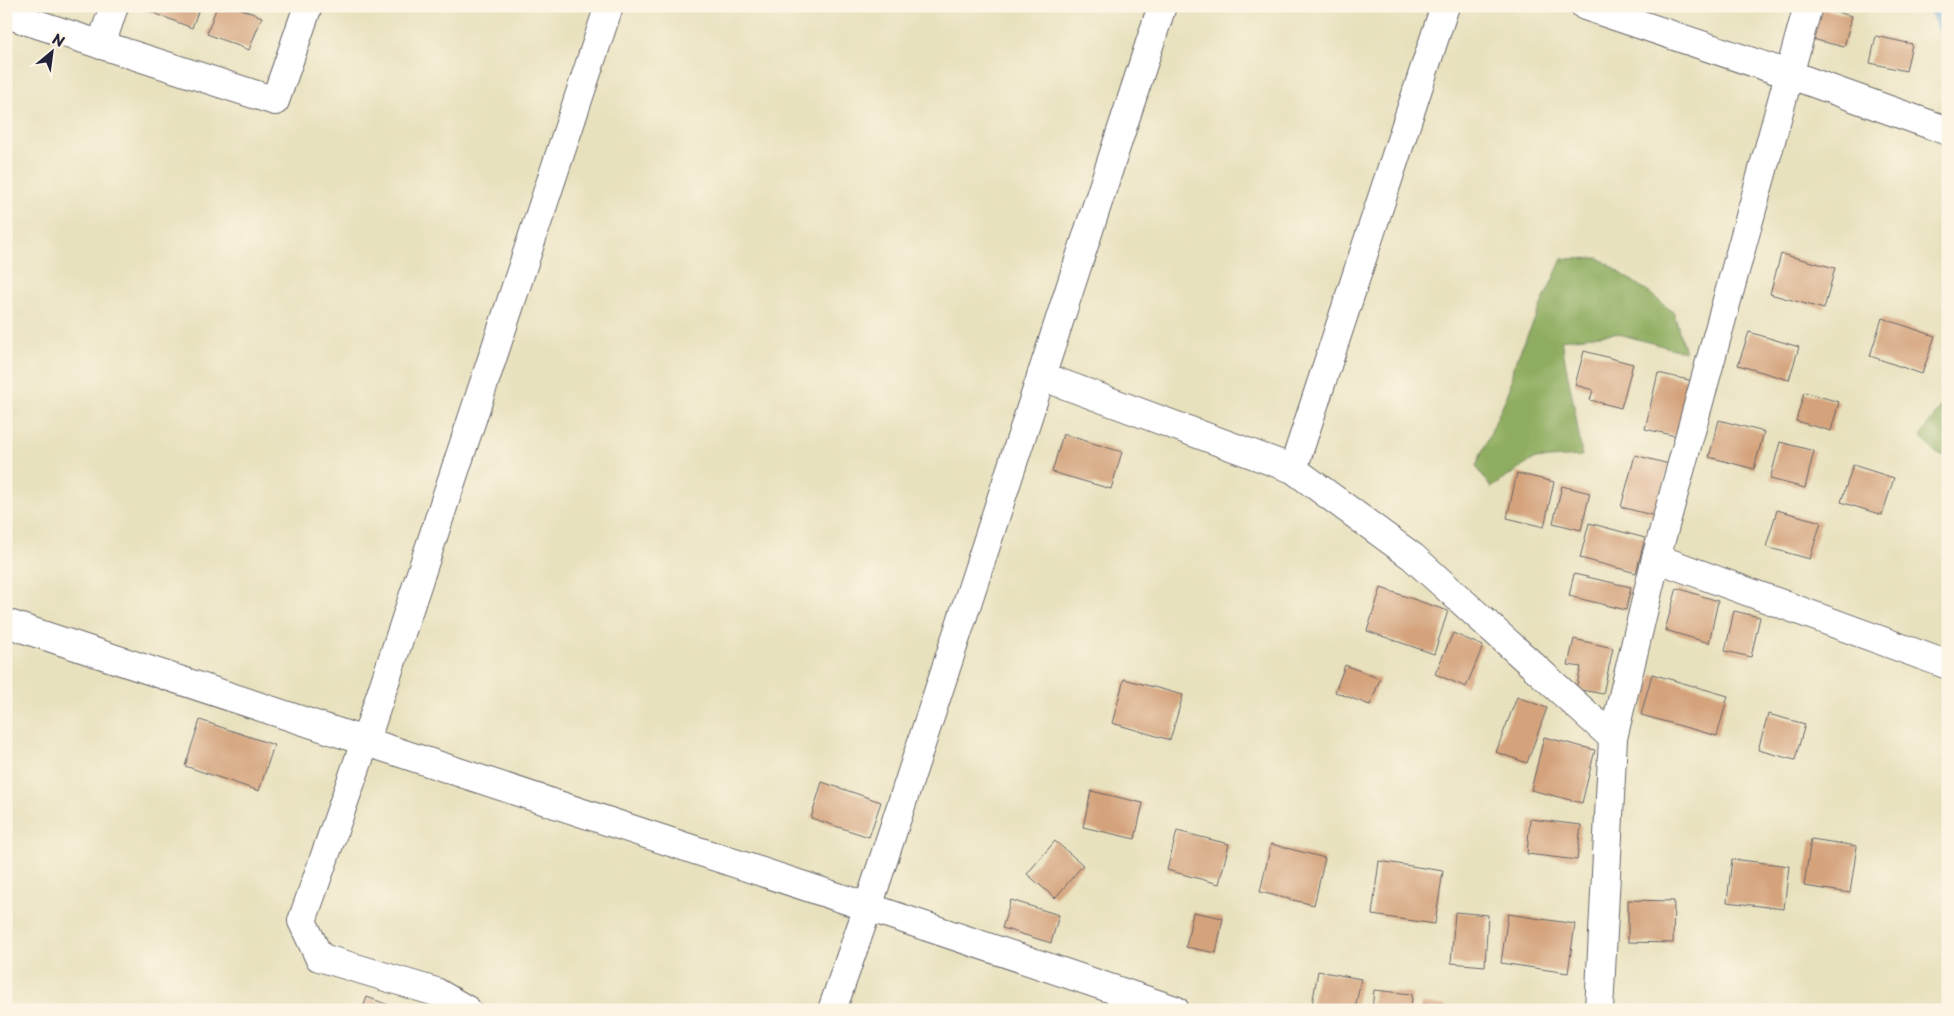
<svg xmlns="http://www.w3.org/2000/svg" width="1954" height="1016" viewBox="0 0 1954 1016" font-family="'Playpen Sans',sans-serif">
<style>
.forest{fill:#8fad60;stroke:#58684e}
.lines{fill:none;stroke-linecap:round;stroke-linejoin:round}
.stream{stroke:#5fa0d2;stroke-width:9}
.building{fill:#d4a37b}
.minor-casing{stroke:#676568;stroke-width:30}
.tertiary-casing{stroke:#676568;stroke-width:30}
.minor{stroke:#fff;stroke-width:28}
.tertiary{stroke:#fff;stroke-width:28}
</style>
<rect width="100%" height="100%" fill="#fcf5e5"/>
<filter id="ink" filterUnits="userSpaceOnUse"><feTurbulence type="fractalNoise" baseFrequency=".02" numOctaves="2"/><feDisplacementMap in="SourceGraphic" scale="10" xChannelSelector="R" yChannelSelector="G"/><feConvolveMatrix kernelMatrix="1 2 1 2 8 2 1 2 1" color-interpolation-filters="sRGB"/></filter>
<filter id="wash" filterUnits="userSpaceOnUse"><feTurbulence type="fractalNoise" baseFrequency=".0096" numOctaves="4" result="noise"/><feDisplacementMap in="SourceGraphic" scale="20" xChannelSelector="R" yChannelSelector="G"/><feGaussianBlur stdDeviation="1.12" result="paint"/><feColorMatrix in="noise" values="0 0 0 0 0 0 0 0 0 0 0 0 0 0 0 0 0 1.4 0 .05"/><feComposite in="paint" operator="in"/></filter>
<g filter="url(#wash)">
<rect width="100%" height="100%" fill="#e8e1bd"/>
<!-- forest -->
<g class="forest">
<path d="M1599 258 1647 291 1674 313 1685 352 1615 333 1561 340 1575 411 1582 456 1534 459 1491 488 1476 466 1510 388 1513 367 1562 259Z"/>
<path d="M1948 380V456L1937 454 1920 436 1939 410Z"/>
</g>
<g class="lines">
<!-- stream -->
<path class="stream" d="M1932 6 1948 43"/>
</g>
<g id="blocks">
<!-- building -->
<g class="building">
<path d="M151 6H200L192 28 149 11Z"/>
<path d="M217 6H234L262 17 249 50 207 34Z"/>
<path d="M1820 8 1852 16 1844 47 1812 39Z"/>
<path d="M1876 36 1912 44 1906 71 1870 63Z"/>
<path d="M1781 254 1835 268 1824 309 1770 294Z"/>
<path d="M1882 318 1935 336 1922 374 1870 356Z"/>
<path d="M1749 332 1799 347 1789 380 1738 365Z"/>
<path d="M1584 351 1633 364 1621 408 1590 400 1593 390 1575 385Z"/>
<path d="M1658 373 1693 381 1680 437 1645 429Z"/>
<path d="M1804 392 1839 402 1831 431 1796 421Z"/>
<path d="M1719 420 1764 432 1754 469 1709 457Z"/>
<path d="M1063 434 1122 452 1111 489 1052 472Z"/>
<path d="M1780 442 1814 451 1805 488 1770 479Z"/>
<path d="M1635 455 1669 464 1655 516 1621 507Z"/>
<path d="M1853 465 1894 478 1882 515 1841 502Z"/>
<path d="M1517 473 1554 482 1544 527 1507 518Z"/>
<path d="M1562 486 1590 493 1581 530 1553 523Z"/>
<path d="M1777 510 1821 522 1810 559 1766 547Z"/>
<path d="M1589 523 1645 538 1636 573 1580 558Z"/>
<path d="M1574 574 1631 587 1626 610 1569 596Z"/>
<path d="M1381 588 1448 611 1434 654 1367 631Z"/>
<path d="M1677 588 1718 601 1709 643 1665 630Z"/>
<path d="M1734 611 1760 617 1751 657 1725 651Z"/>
<path d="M1453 633 1483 646 1466 687 1435 674Z"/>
<path d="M1574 639 1613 648 1603 694 1576 689 1581 667 1568 665Z"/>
<path d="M1345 665 1380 679 1370 705 1335 692Z"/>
<path d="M1652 674 1728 696 1717 736 1641 715Z"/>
<path d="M1124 679 1183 695 1170 740 1112 723Z"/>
<path d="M1517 697 1547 708 1527 763 1496 752Z"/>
<path d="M1768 714 1805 724 1795 760 1758 750Z"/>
<path d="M200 720 274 745 259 791 185 766Z"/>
<path d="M1544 737 1595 750 1582 803 1531 790Z"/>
<path d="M822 782 881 802 869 837 811 818Z"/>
<path d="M1091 791 1143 803 1135 839 1083 827Z"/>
<path d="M1530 819 1581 825 1577 860 1527 854Z"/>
<path d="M1177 831 1229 844 1219 884 1167 870Z"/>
<path d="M1811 839 1857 846 1850 893 1804 886Z"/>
<path d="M1055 841 1083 865 1055 898 1027 874Z"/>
<path d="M1271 844 1325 858 1314 905 1260 892Z"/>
<path d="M1732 859 1789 866 1784 909 1727 902Z"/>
<path d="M1379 861 1443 871 1435 924 1372 915Z"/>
<path d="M1011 900 1059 915 1051 943 1002 928Z"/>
<path d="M1628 900 1674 901 1673 943 1628 942Z"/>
<path d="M1193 912 1223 918 1216 953 1186 947Z"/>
<path d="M1455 912 1488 915 1485 966 1451 963Z"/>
<path d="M1508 914 1575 924 1568 973 1501 963Z"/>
<path d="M1318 971 1361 979 1355 1010H1311Z"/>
<path d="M1374 990 1412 994 1411 1010H1372Z"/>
<path d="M367 997 402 1010H362Z"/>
<path d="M1422 1004 1446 1006 1445 1010H1421Z"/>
</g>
</g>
</g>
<g filter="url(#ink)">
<use href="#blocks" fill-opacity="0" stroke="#676568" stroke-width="1"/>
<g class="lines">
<defs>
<g id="minor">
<path d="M1585 6 1791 75 1948 131"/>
<path d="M6 14 275 101 308 6"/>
<path d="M101 45 114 6"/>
<path d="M1041 376 1293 469 1413 557 1613 738"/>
<path d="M1293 469 1445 6"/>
<path d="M1656 558 1948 665"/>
<path d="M467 1010 436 992 319 957 302 921 365 742 609 6"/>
<path d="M832 1010 868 907 1162 6"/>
<path d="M1599 1010 1613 738 1656 558 1808 6"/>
</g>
<path id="tertiary" d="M6 623 868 907 1175 1010"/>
</defs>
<!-- minor casing -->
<use href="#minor" class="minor-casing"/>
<!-- tertiary casing -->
<use href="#tertiary" class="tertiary-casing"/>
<!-- minor -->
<use href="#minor" class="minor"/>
<!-- tertiary -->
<use href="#tertiary" class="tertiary"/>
</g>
</g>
<!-- margin -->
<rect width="1954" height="1016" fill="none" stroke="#fcf5e5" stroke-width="25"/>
<!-- north arrow -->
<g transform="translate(52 52) rotate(29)" stroke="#fcf5e5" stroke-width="4" paint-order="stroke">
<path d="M0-4L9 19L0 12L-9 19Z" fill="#22223b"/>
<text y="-8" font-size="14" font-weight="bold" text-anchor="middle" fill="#22223b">N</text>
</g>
</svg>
